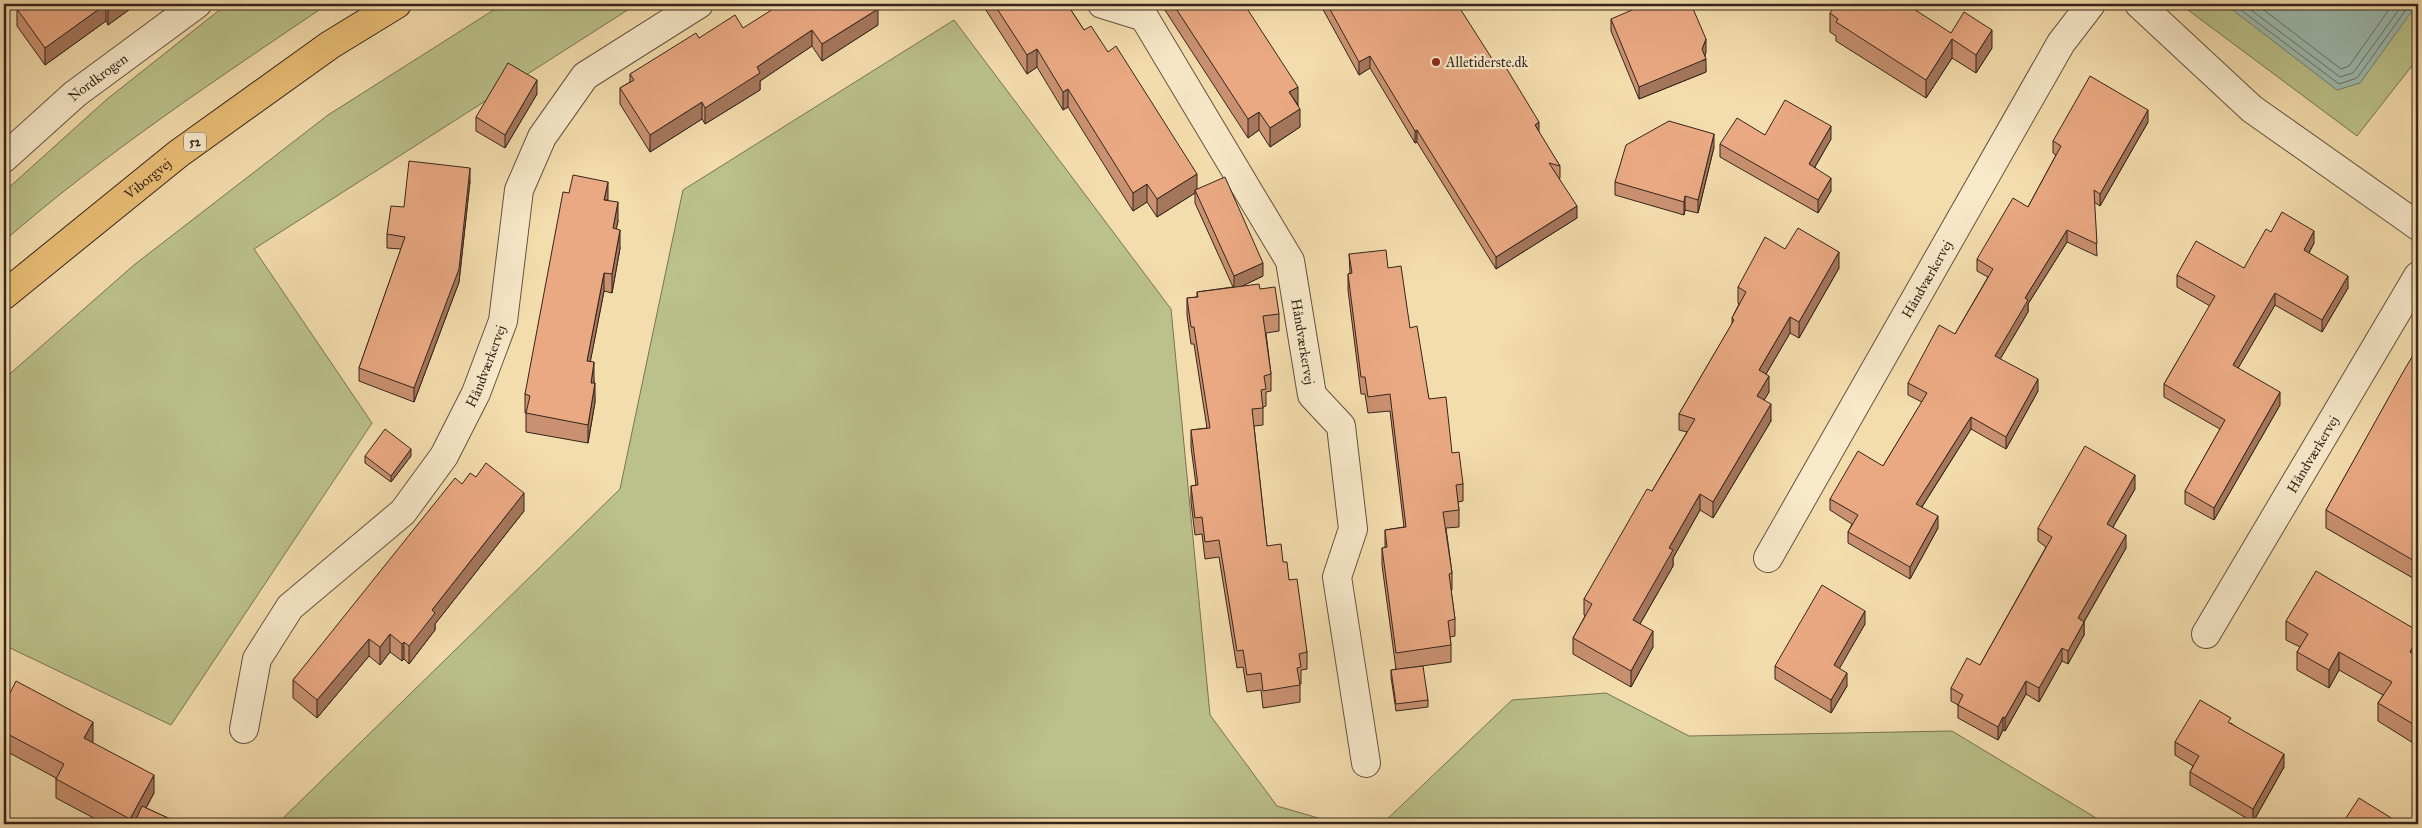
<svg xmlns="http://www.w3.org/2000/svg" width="2422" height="828" viewBox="0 0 2422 828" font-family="'IM FELL Great Primer',serif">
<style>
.green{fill:#bbc18a;stroke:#787353}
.water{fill:#9cbbaf;stroke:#727f74}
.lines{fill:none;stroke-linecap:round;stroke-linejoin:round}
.shore{stroke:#687066;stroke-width:1}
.street-casing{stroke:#645340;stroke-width:30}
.primary-casing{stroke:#34251c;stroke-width:30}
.street{stroke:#f8e9ca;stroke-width:28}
.primary{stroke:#eabe76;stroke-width:28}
.wall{fill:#c99171;stroke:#34251c}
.shaded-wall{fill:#a4765c;stroke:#34251c}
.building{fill:#eaa983;stroke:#34251c}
.poi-dot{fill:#8f2418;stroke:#f8e9ca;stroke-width:2}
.labels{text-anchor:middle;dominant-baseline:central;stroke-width:4.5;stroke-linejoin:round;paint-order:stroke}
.shield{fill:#f8e9ca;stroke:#6f6050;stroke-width:1}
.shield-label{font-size:12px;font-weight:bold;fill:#34251c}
.poi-label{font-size:14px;fill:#34251c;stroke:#f8e9ca;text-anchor:start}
.street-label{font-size:14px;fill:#34251c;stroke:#f8e9ca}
</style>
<rect width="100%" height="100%" fill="#f4ddad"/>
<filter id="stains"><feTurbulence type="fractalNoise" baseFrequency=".004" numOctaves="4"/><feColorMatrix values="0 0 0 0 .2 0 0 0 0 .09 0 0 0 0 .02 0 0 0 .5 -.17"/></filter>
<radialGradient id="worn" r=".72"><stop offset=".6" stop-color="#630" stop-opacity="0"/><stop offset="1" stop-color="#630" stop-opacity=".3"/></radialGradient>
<!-- green -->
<g class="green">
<path d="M227 4H328C217 79 105 153 4 241V192L106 100Z"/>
<path d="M503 4H637L254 249 372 423 171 725 6 646 4 649V379L134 265 328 115Z"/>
<path d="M2180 4H2418V58L2357 136Z"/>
<path d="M954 20 1171 309 1210 715 1277 806 1339 824H277L620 489 683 190Z"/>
<path d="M1606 693 1689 736 1952 731 2106 824H1382L1512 700Z"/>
</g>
<!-- water -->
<path class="water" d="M2225 4H2417L2360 83 2337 90Z"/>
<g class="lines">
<!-- shore -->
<g class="shore">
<path d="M2233 4 2339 84 2357 78 2410 4"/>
<path d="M2243 4 2340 77 2353 73 2403 4"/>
<path d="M2256 4 2341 69 2349 66 2393 4"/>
</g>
<defs>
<g id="street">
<path id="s1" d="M1102 4 1144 17 1290 261 1312 395 1341 426 1353 529 1337 577 1366 763"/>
<path d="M2139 4 2252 109 2418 226"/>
<path id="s2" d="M4 158 75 94 197 4"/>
<path id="s3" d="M1768 558 2061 43 2091 4"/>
<path id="s4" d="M2206 634 2418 276"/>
<path id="s5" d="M244 729 257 659 290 607 403 512 444 456 476 393 503 321 519 190 542 137 585 76 699 4"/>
</g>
<g id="primary">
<path id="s6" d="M4 295 178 154 330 45 397 4"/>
</g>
</defs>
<!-- street casing -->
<use href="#street" class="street-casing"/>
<!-- primary casing -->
<use href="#primary" class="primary-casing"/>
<!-- street -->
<use href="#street" class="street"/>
<!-- primary -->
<use href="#primary" class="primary"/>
</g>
<!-- wall -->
<g class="wall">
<path d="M24 4H137L108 25 106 21 45 65 17 26V9Z"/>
<path d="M982 4H1067L1084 30 1108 52 1197 189 1263 276 1242 286 1260 289 1279 314V331L1266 333 1271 374V391L1266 392V406L1263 407V425L1254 426 1267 546 1283 562 1289 580 1307 652V669L1301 670V684H1300V702L1263 708 1261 690 1247 692 1243 667 1237 668 1219 557 1205 559 1202 534 1195 535 1191 502V486L1196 485 1191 447V430L1207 428 1194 344H1191L1187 315V298L1197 297V292L1233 287 1195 203V193L1157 217 1147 202 1133 211 1068 107 1063 110 1037 67 1027 74Z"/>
<path d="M1161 4H1244L1298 105 1300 127 1270 147 1259 130 1248 138Z"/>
<path d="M1320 4H1448L1496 65 1560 166V178H1559L1577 218 1496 269 1417 142 1415 143 1370 68 1359 75Z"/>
<path d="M1830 13 1951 33 1992 48 1976 73 1952 58 1926 98 1836 41V36L1830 32Z"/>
<path d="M1611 19 1706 52 1705 55 1706 72 1639 99 1611 31Z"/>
<path d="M878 25 822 61 812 46 760 81V90L705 124 702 119 650 152 620 104V88L630 82V74L699 38 743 28Z"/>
<path d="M2418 66V94L2415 92V70Z"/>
<path d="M537 94 505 148 476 131V117Z"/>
<path d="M2148 122 2100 206 2094 202 2097 256 2067 242 2028 304V312L2000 359 2038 391 2006 449 1971 429 1922 507 1938 528 1910 579 1848 543V532L1852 524 1830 510V499L1883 466 1922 402 1908 395V383L1955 334 1988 277 1977 271V259L2028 207 2056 155 2053 153V141Z"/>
<path d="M1765 135 1831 139 1815 167 1831 191 1818 213 1720 157V144Z"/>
<path d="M1714 147 1698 213 1685 210 1684 215 1615 195V182Z"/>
<path d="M470 181 459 282 414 402 359 381V368L401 249 387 248V234Z"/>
<path d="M608 200 618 221 616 229 620 248 612 293 604 291 590 362 594 381 595 402 588 443 526 432V413H525V394Z"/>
<path d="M2271 232 2314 243 2309 253 2348 288 2322 332 2275 305 2238 368 2280 405 2214 520 2185 504V491L2220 429 2164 397V384L2210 306 2177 287V275L2244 268Z"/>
<path d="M1785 249 1839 268 1799 338 1790 333 1766 374 1769 392 1764 400 1771 421 1713 518 1700 510 1673 558V566L1640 624 1653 647 1631 687 1573 654V638L1585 616 1584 615V599L1652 491 1687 432 1679 430V414L1732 324V318L1739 304 1738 303V287Z"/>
<path d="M1349 254 1388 268 1410 328 1429 399 1452 453 1463 484V501L1458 502 1459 510V527L1446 528 1452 573V590H1451L1455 619V636L1450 637 1451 645V662L1400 669 1428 700V707L1396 711 1391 677V670L1396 669 1382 565V548H1385V530L1404 527 1390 411 1368 413 1365 394H1361L1348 290V274L1350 273Z"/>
<path d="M2418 347V581L2326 528V510Z"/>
<path d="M365 456H411L391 482 365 463Z"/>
<path d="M462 484 524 511 435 624V630L409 664 404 659 402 661 390 652 380 665 369 656 317 718 293 698V680Z"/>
<path d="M2135 489 2113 527 2126 548 2084 622V635L2068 664 2062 661 2039 702 2026 694 2005 731 2003 730 1998 740 1958 718V705L1951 701V688L1980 665 2046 547 2038 541V528Z"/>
<path d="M2286 621 2418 631V746L2378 721V703L2383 695 2339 670 2329 688 2297 670V652L2300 647 2286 640Z"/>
<path d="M1865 624 1839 668 1847 686 1831 713 1775 679V666Z"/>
<path d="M4 705 93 741 92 742 154 793 146 808 181 824H105L56 798V778L4 750Z"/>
<path d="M2231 723 2284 767 2253 822 2190 785V772L2193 766 2175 755V742Z"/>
</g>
<!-- shaded-wall -->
<g class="shaded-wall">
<path d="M106 4V21L45 65V48Z"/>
<path d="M113 4H137L108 25V7Z"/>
<path d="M878 9V25L822 61V44Z"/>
<path d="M812 30V46L760 81V90L705 124V108L757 67Z"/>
<path d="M1992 30V48L1976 73V55Z"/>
<path d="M1706 39V52L1703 61 1706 59V72L1639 99V87L1702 49Z"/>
<path d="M1952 39V58L1926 98V80Z"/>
<path d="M1037 49V67L1027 74V55Z"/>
<path d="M1370 56V68L1359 75V62Z"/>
<path d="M537 80V94L505 148V135Z"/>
<path d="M1298 87V105L1289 92Z"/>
<path d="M1068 89V107L1063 110V92Z"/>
<path d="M702 102V119L650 152V135Z"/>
<path d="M1300 109V127L1270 147V128Z"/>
<path d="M2148 110V122L2100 206V194Z"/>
<path d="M1259 112V130L1248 138V119Z"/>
<path d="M1539 122V134L1535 125Z"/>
<path d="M1831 126V139L1809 177V164Z"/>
<path d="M1417 130V142L1415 143V131Z"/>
<path d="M1714 134V147L1698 213V200Z"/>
<path d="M470 168V181L459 282 414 402V388Z"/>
<path d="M1197 174V192L1195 190V193L1157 217V199Z"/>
<path d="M1831 178V191L1818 213V200Z"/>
<path d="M608 182V200H604Z"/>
<path d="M1147 184V202L1133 211V193Z"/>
<path d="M1685 196V210L1684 215V202Z"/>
<path d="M618 202V221L613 246V228Z"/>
<path d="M1577 206V218L1496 269V257Z"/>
<path d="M620 230V248L612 293V274Z"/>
<path d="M2067 230V242L2028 304V312L1995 368V356L2025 298Z"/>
<path d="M2314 231V243L2304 262V250Z"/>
<path d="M1839 252V268L1799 338V322Z"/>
<path d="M1263 263V276L1234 290V276Z"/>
<path d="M604 273V291L587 379V361Z"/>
<path d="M2348 276V288L2322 332V320Z"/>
<path d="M2275 293V305L2233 377V365Z"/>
<path d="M1790 317V333L1759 386V370Z"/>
<path d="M594 362V381L591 401V383Z"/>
<path d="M1769 376V392L1757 412V396Z"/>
<path d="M2038 379V391L2006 449V437Z"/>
<path d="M595 383V402L588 443V425Z"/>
<path d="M2280 392V405L2214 520V508Z"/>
<path d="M1771 404V421L1713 518V502Z"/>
<path d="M1971 417V429L1916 516V504Z"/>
<path d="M411 449V456L391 482V476Z"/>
<path d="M2135 475V489L2107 537V524Z"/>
<path d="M524 493V511L435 624V630L409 664V646L432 610Z"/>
<path d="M1700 494V510L1673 558V566L1633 636V620L1669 548Z"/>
<path d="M1938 516V528L1910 579V567Z"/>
<path d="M2126 535V548L2078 632V618Z"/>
<path d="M1865 611V624L1834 678V665Z"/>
<path d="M2084 622V635L2068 664V651Z"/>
<path d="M1653 631V647L1631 687V671Z"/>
<path d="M390 634V652L380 665V647Z"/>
<path d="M2418 637V655L2410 670V652Z"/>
<path d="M369 639V656L317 718V700Z"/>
<path d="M404 642V659L402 661V644Z"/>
<path d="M2062 648V661L2039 702V688Z"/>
<path d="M2339 652V670L2329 688V670Z"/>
<path d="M1847 673V686L1831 713V700Z"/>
<path d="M2026 681V694L2005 731V718Z"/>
<path d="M2003 717V730L1998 740V727Z"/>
<path d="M93 722V741L84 756V738Z"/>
<path d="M2284 754V767L2253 822V809Z"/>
<path d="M154 775V793L137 824H130V819Z"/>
</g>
<!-- building -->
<g class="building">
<path d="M24 4H113L108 7 106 4 45 48 17 9Z"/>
<path d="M781 4H875L878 9 822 44 812 30 757 67 760 73 705 108 702 102 650 135 620 88 634 80 630 74 696 33 699 38 735 15 743 28Z"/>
<path d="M994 4H1067L1084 30 1091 26 1108 52 1116 46 1197 174 1157 199 1147 184 1133 193 1068 89 1063 92 1037 49 1027 55Z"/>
<path d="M1173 4H1244L1298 87 1289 92 1300 109 1270 128 1259 112 1248 119Z"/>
<path d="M1327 4H1448L1459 7 1496 65 1502 61 1539 122 1535 125 1560 166 1549 163 1577 206 1496 257 1417 130 1415 131 1370 56 1359 62Z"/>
<path d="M1646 4H1691L1706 39 1702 49 1706 59 1639 87 1611 19Z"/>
<path d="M1836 4H1906L1951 33 1964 12 1992 30 1976 55 1952 39 1926 80 1836 22 1838 19 1830 13Z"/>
<path d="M508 63 537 80 505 135 476 117Z"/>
<path d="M2418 66V72L2415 70Z"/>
<path d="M2090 76 2148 110 2100 194 2094 190 2097 244 2067 230 2025 298 2028 300 1995 356 2038 379 2006 437 1971 417 1916 504 1938 516 1910 567 1848 532 1858 515 1830 499 1858 451 1883 466 1927 393 1908 383 1939 325 1955 334 1993 269 1977 259 2013 198 2028 207 2061 146 2053 141Z"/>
<path d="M1785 100 1831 126 1809 164 1831 178 1818 200 1720 144 1737 118 1765 135Z"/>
<path d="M1669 121 1714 134 1698 200 1685 196 1684 202 1615 182 1626 145Z"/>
<path d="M409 161 470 168 459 269 414 388 359 368 405 237 387 234 391 206 404 207Z"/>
<path d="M573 175 608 182 604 200 618 202 613 228 620 230 612 274 604 273 587 361 594 362 591 383H595L588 425 526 413 530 396 525 394 563 192 569 193Z"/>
<path d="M1225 177 1263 263 1234 276 1195 190Z"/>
<path d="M2282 212 2314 231 2304 250 2348 276 2322 320 2275 293 2233 365 2280 392 2214 508 2185 491 2225 420 2164 384 2215 296 2177 275 2196 241 2244 268 2266 229 2271 232Z"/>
<path d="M1798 228 1839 252 1799 322 1790 317 1759 370 1769 376 1757 396 1771 404 1713 502 1700 494 1669 548 1673 550 1633 620 1653 631 1631 671 1573 638 1592 604 1584 599 1647 489 1652 491 1695 419 1679 414 1734 320 1732 318 1746 292 1738 287 1765 237 1785 249Z"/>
<path d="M1386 250 1388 268 1401 266 1410 328 1417 326 1429 399 1446 397 1452 453 1459 452 1463 484 1456 485 1459 510 1443 512 1452 573 1449 574 1455 619 1448 621 1451 645 1396 653 1382 548 1387 547 1385 530 1406 527 1390 394 1368 397 1365 377H1361L1348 274 1352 273 1349 254Z"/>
<path d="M1259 284 1260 289 1275 287 1279 314 1263 316 1271 374 1264 376 1266 389 1261 390 1263 408 1252 409 1267 546 1281 544 1283 562H1287L1289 580 1297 579 1307 652 1299 654 1301 667 1297 668 1300 685 1263 691 1261 673 1247 675 1243 650 1237 651 1219 540 1205 542 1202 517 1195 518 1191 486 1198 485 1191 430 1210 428 1194 327H1191L1187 298 1198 297 1197 292Z"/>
<path d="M2418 347V563L2326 510 2403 372Z"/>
<path d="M385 429 411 449 391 476 365 456Z"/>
<path d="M2085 446 2135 475 2107 524 2126 535 2078 618 2084 622 2068 651 2062 648 2039 688 2026 681 2005 718 2003 717 1998 727 1958 705 1963 695 1951 688 1967 658 1980 665 2052 537 2038 528Z"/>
<path d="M486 463 524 493 432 610 435 613 409 646 404 642 402 644 390 634 380 647 369 639 317 700 293 680 455 478 462 484 470 473 476 477Z"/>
<path d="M2316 571 2418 631V637L2410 652 2418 657V727L2378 703 2392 682 2339 652 2329 670 2297 652 2308 634 2286 621Z"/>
<path d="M1822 585 1865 611 1834 665 1847 673 1831 700 1775 666Z"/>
<path d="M1423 666 1428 700 1396 704 1391 670Z"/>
<path d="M16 681 93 722 84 738 154 775 130 819 56 779 64 764 4 732V705Z"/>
<path d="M2200 700 2231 718 2228 722 2284 754 2253 809 2190 772 2199 756 2175 742Z"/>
<path d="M2359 798 2401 824H2342Z"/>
<path d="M142 806 181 824H134Z"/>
</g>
<!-- markers -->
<circle class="poi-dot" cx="1436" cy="62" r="5"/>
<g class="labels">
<!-- shield labels -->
<rect class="shield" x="184" y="132.5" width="22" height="19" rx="4"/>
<g class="shield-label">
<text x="195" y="142">52</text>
</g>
<!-- poi labels -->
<g class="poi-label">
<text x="1446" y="62">Alletiderste.dk</text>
</g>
<!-- street labels -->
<g class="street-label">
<text stroke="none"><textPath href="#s2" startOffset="124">Nordkrogen</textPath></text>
<text stroke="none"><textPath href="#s6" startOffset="185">Viborgvej</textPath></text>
<text stroke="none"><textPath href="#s3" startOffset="321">Håndværkervej</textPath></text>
<text stroke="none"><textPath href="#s1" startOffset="410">Håndværkervej</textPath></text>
<text stroke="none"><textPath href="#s5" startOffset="449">Håndværkervej</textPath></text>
<text stroke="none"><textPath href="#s4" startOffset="209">Håndværkervej</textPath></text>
</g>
</g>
<!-- margin -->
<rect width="2422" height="828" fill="none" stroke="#f4ddad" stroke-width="20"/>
<rect x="5" y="5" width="2412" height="818" fill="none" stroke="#34251c" stroke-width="2.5"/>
<rect x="10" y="10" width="2402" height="808" fill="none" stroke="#34251c"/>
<rect width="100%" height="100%" filter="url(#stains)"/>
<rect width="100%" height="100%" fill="url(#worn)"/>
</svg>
